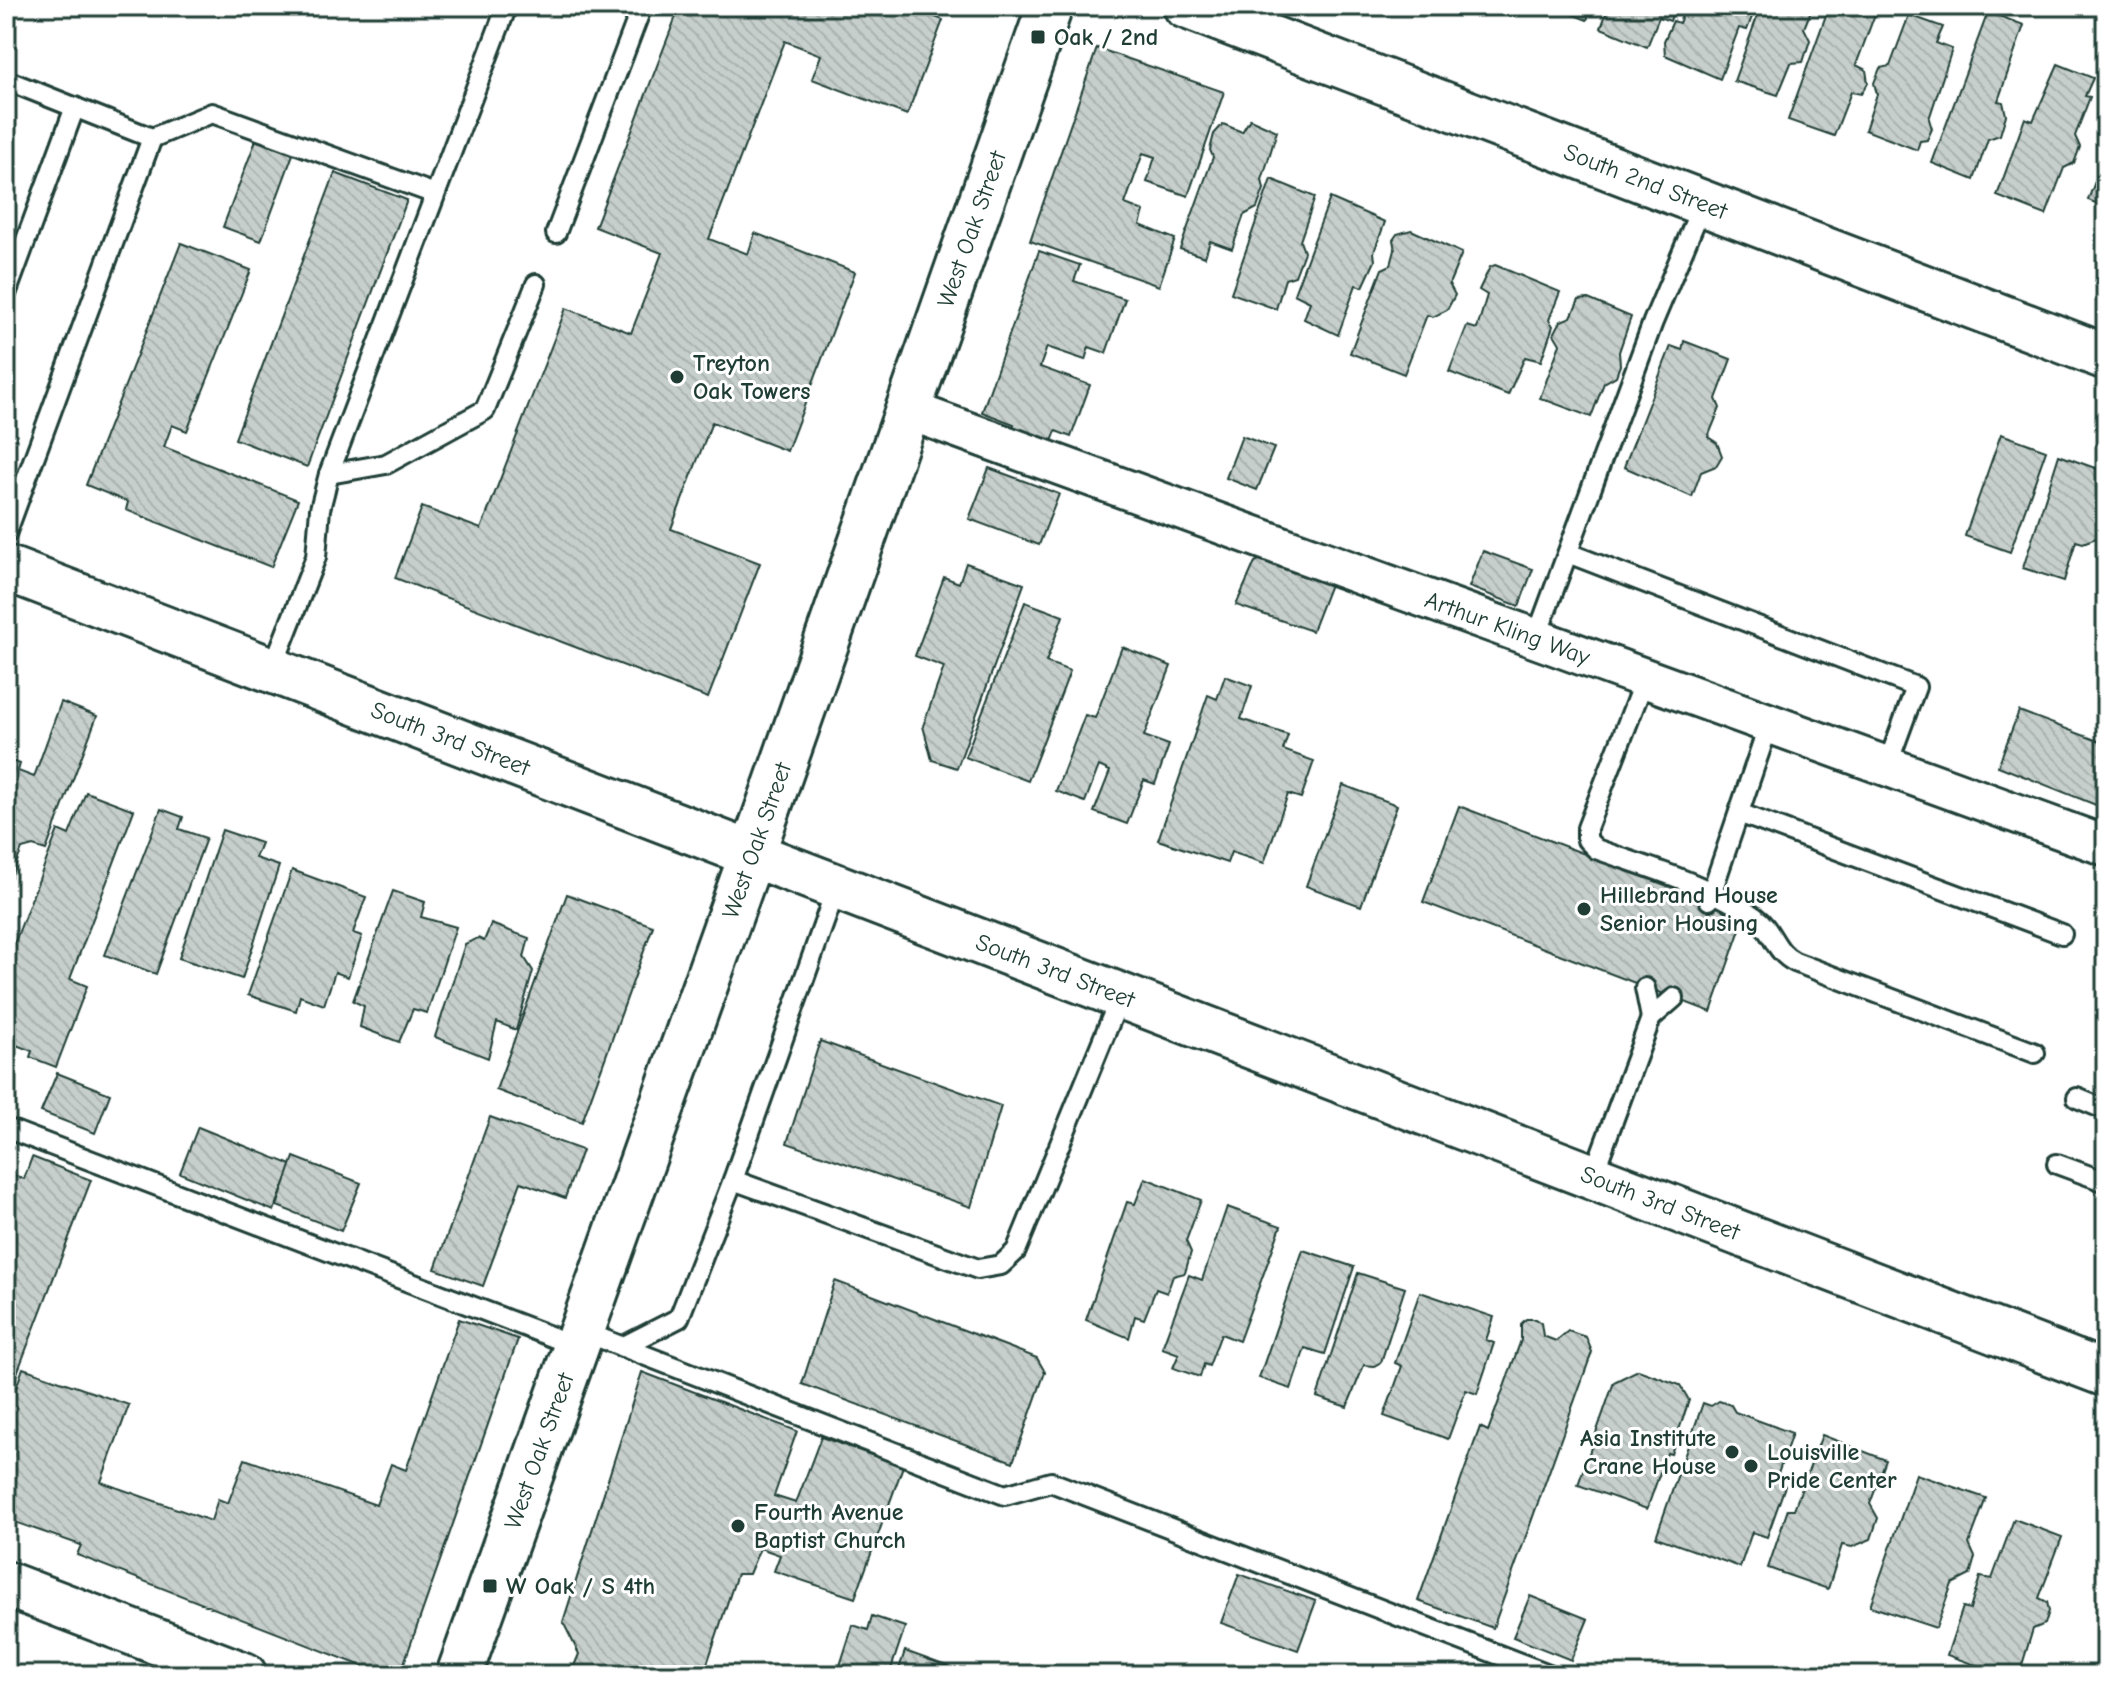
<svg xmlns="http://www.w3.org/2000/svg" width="2112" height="1681" viewBox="0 0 2112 1681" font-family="'Comic Neue',sans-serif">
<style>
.building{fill:url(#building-back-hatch);stroke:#1f3d34;stroke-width:2}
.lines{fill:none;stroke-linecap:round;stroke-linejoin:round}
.lane-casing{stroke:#1f3d34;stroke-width:24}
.street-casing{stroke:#1f3d34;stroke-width:44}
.secondary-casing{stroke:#1f3d34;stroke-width:50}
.primary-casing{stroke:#1f3d34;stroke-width:50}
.lane{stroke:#fff;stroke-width:18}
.street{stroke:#fff;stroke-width:38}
.secondary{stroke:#fff;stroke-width:44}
.primary{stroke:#fff;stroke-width:44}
.poi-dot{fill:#1f3d34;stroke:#fff;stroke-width:3}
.labels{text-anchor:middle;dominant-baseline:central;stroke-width:6;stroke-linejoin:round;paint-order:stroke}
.poi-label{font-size:24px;font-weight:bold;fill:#1f3d34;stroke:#fff;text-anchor:start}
.street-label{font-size:24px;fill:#1f3d34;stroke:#fff}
</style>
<defs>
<pattern id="building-back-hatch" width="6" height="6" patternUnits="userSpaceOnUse" patternTransform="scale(2)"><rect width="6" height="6" fill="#c7cfcc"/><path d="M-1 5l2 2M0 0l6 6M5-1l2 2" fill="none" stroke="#aab3b0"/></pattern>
</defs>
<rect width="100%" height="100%" fill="#fff"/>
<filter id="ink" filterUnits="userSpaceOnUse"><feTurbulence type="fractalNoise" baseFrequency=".0125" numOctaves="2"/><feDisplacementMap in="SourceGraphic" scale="16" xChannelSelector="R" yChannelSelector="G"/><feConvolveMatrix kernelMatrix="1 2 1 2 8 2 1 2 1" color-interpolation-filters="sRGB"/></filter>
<g filter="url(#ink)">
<!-- building -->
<g class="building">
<path d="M680 6H907L943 20 907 115 812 79 821 55 785 41 709 239 748 254 755 233 855 272 787 451 712 422 671 529 760 563 708 698 395 578 422 507 481 529 566 308 631 333 662 253 595 227Z"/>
<path d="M1551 6H1592L1587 20Z"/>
<path d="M1609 6H1675L1670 21 1659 17 1647 47 1601 28Z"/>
<path d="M1686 6H1756L1747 30 1739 28 1720 79 1665 55 1664 41 1673 21 1679 23Z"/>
<path d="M1761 6H1813L1804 28 1810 40 1803 62 1791 63 1778 95 1734 81Z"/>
<path d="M1855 6H1878L1856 65 1866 70 1868 83 1861 94 1851 92 1834 136 1788 120 1829 7 1852 14Z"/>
<path d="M1988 12 2024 25 1998 101 2003 102 2006 115 2000 135 1988 139 1974 180 1932 163Z"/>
<path d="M1909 15 1943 27 1936 43 1952 49 1929 119 1932 129 1927 140 1920 141 1917 150 1865 130 1877 94 1874 83 1880 68 1890 66Z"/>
<path d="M1097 48 1224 92 1188 196 1147 182 1155 157 1143 153 1125 204 1144 211 1140 225 1175 239 1159 286 1030 241Z"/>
<path d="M2058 64 2093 78 2085 96 2090 97 2075 136 2080 147 2074 163 2064 168 2046 215 1997 196 2025 118 2033 121Z"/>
<path d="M1250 119 1277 131 1262 180 1264 189 1257 208 1244 215 1232 249 1210 241 1205 257 1180 249 1213 157 1210 150 1214 134 1223 124 1242 132Z"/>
<path d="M256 140 293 154 261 241 223 227Z"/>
<path d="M2106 153V207L2088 200Z"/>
<path d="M335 173 407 200 307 467 235 439Z"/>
<path d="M1271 179 1315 197 1300 241 1304 252 1295 276 1285 279 1276 309 1231 293Z"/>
<path d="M1330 198 1385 222 1374 252 1375 261 1363 287 1356 285 1338 335 1304 319 1310 302 1294 294Z"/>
<path d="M1411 230 1462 253 1449 284 1455 295 1447 310 1433 317 1427 315 1404 374 1350 353 1382 269 1391 265 1395 250 1393 240 1397 234Z"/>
<path d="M181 243 251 270 187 431 172 425 164 447 298 500 271 567 126 510 128 502 86 485Z"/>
<path d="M1039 251 1080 265 1074 281 1125 299 1106 353 1089 347 1085 360 1047 347 1040 367 1090 385 1071 437 1056 431 1051 444 1012 430 1014 424 982 412Z"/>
<path d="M1495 265 1560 292 1549 320 1553 326 1541 361 1525 357 1508 395 1449 372 1467 326 1477 329 1487 295 1479 290 1490 267Z"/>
<path d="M1588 299 1631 317 1619 352 1620 365 1616 376 1604 383 1591 417 1540 398 1560 344 1554 334 1561 321 1571 317 1579 300Z"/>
<path d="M1684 341 1731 359 1716 399 1720 408 1708 437 1717 443 1722 456 1716 466 1701 472 1692 497 1624 467 1671 346 1682 350Z"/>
<path d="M2001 434 2046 450 2010 552 1965 536Z"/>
<path d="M1242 436 1274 448 1257 490 1226 478Z"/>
<path d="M2059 455 2106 472V484L2097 508 2104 520 2099 537 2083 543 2076 541 2064 581 2023 568Z"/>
<path d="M989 468 1059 494 1039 545 969 519Z"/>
<path d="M1483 551 1533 569 1519 606 1469 587Z"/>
<path d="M1267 556 1332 579 1312 631 1236 605 1255 562Z"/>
<path d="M966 563 1024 584 957 768 932 760 923 726 944 667 915 656 944 577 959 583Z"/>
<path d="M1025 602 1063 616 1046 662 1070 671 1028 781 965 757Z"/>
<path d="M1122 647 1171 666 1144 736 1169 745 1155 784 1144 780 1127 824 1094 812 1110 771 1099 766 1085 802 1056 791 1085 715 1095 718Z"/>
<path d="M1225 676 1252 686 1241 719 1288 735 1283 750 1314 761 1301 798 1288 794 1264 863 1231 852 1227 863 1158 840 1208 695 1217 699Z"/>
<path d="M61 702 97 716 46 850 33 846 22 849 11 877 6 875V759L20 764 18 771 34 777Z"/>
<path d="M2019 711 2106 744V809L1998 766Z"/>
<path d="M1343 785 1397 805 1361 906 1306 886Z"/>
<path d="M86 792 134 810 70 979 87 986 56 1067 30 1057 32 1051 6 1041V965L58 830 69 835Z"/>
<path d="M1459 806 1745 915 1711 1012 1423 902Z"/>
<path d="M161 809 183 817 179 829 206 838 156 974 105 955Z"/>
<path d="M222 830 261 843 255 858 279 866 242 979 179 958Z"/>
<path d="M292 870 366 897 353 933 362 936 348 977 335 972 324 1005 300 996 296 1011 248 995Z"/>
<path d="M393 891 425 902 421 917 456 927 427 1013 413 1009 399 1042 360 1027 364 1006 353 1001Z"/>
<path d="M567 894 653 926 582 1122 496 1090Z"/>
<path d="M491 924 529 938 524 957 533 971 516 1030 497 1022 488 1058 435 1037 465 944 478 938 484 941Z"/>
<path d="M820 1041 1001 1106 971 1207 787 1143Z"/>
<path d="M57 1073 110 1094 95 1133 41 1112Z"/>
<path d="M490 1117 582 1150 565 1198 521 1182 483 1286 435 1269Z"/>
<path d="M198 1127 292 1165 274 1211 180 1173Z"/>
<path d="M32 1157 91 1180 6 1402V1172L24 1179Z"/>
<path d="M294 1157 361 1183 341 1231 277 1206Z"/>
<path d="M1145 1178 1201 1200 1186 1241 1191 1252 1185 1273 1173 1276 1167 1293 1156 1289 1144 1319 1135 1316 1129 1338 1086 1320 1127 1202 1135 1204Z"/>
<path d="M1227 1207 1281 1226 1239 1341 1221 1334 1209 1366 1204 1364 1200 1377 1173 1368 1179 1354 1162 1348 1189 1275 1202 1280Z"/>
<path d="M1303 1250 1354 1267 1325 1354 1305 1348 1291 1389 1259 1378Z"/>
<path d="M1358 1273 1405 1288 1381 1362 1374 1366 1364 1365 1347 1407 1317 1397Z"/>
<path d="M835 1281 1037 1358 1045 1372 1013 1462 802 1384Z"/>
<path d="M1420 1292 1494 1317 1486 1340 1494 1343 1477 1394 1466 1390 1448 1439 1384 1416 1402 1366 1395 1363Z"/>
<path d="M459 1319 518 1339 402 1669 385 1675 77 1555 81 1545 6 1519V1417L23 1368 129 1405 101 1482 211 1521 218 1499 228 1503 245 1459 376 1505 391 1464 406 1470Z"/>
<path d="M1526 1319H1535L1541 1323 1543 1336 1556 1341 1568 1331 1586 1337 1592 1352 1493 1628 1418 1601 1480 1427 1488 1431 1521 1340V1324Z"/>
<path d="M1638 1370 1680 1385 1689 1400 1671 1454 1667 1453 1647 1509 1578 1485 1614 1382Z"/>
<path d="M642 1372 797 1431 774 1496 796 1503 821 1437 903 1466 855 1598 774 1571 780 1555 760 1548 749 1574H737L704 1673 698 1675H582L572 1671 579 1654 563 1622Z"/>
<path d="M1719 1401 1731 1405 1735 1412 1792 1433 1778 1474 1785 1486 1767 1537 1752 1532 1740 1567 1656 1537 1703 1403 1711 1406Z"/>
<path d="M1822 1435 1886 1460 1870 1504 1878 1518 1871 1539 1852 1547 1842 1545 1828 1589 1768 1568 1788 1509H1794Z"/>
<path d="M1916 1474 1986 1498 1969 1544 1975 1557 1970 1575 1952 1584 1936 1628 1870 1606Z"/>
<path d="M2014 1519 2062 1537 2039 1598 2047 1602 2049 1611 2045 1624 2033 1629 2019 1675H2003L1947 1655 1963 1607 1970 1609 1980 1577 1992 1579Z"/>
<path d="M1239 1574 1316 1601 1298 1650 1221 1623Z"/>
<path d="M1530 1596 1588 1619 1571 1660 1513 1637Z"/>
<path d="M872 1616 905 1627 889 1675H837L853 1625 868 1630Z"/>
<path d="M905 1651 955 1669 953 1675H897Z"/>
</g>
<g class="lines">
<defs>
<g id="lane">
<path d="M6 80 152 138 212 113 435 194"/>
<path d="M556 233 641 9 640 6"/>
<path d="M6 294 75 107"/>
<path d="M329 474 386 464 485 410 536 284"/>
<path d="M6 534 152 138"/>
<path d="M1568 553 1916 687 1887 766"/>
<path d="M1536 638 1653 322 1703 203"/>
<path d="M272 669 316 557 320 509 329 474 507 6"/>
<path d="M1645 678 1587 828V840L1596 849C1649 868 1708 884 1755 917 1773 930 1774 952 1795 962L2035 1053"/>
<path d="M1739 813 2062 934"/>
<path d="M1709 900 1769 724"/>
<path d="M1645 988 1651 1018"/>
<path d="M2077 1098 2106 1110"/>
<path d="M6 1128 576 1346"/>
<path d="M2057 1164 2106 1182"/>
<path d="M1593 1175 1651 1018 1674 998"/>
<path d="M733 1180 978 1269 1001 1265 1016 1251 1121 995"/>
<path d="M582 1331 1005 1495 1051 1482 1551 1675"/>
<path d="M622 1347 679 1318 733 1180 837 886"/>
</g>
<g id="street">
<path id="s1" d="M908 410 2106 846"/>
</g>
<g id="secondary">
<path d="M6 1584 244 1675"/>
<path id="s2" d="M459 1675 752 854 1050 6"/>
</g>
<g id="primary">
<path id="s3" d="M1186 6 2106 357"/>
<path id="s4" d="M6 568 2106 1374"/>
</g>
</defs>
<!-- lane casing -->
<use href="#lane" class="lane-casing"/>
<!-- street casing -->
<use href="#street" class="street-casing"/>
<!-- secondary casing -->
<use href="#secondary" class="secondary-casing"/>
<!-- primary casing -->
<use href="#primary" class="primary-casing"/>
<!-- lane -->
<use href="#lane" class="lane"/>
<!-- street -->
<use href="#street" class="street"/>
<!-- secondary -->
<use href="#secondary" class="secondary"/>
<!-- primary -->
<use href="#primary" class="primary"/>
</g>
</g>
<!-- markers -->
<g class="poi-dot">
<rect x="1030" y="29" width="16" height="16" rx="4"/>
<circle cx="677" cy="377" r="8"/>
<circle cx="1584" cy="909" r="8"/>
<circle cx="1732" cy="1452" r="8"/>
<circle cx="1751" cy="1466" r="8"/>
<circle cx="738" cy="1526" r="8"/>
<rect x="482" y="1578" width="16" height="16" rx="4"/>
</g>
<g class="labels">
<!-- poi labels -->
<g class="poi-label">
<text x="1054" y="37">Oak / 2nd</text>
<text x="693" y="363">Treyton<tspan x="693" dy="28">Oak Towers</tspan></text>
<text x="1600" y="895">Hillebrand House<tspan x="1600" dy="28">Senior Housing</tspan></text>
<text x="1716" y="1438" text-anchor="end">Asia Institute<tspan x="1716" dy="28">Crane House</tspan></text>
<text x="1767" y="1452">Louisville<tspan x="1767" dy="28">Pride Center</tspan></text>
<text x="754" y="1512">Fourth Avenue<tspan x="754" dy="28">Baptist Church</tspan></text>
<text x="506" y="1586">W Oak / S 4th</text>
</g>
<!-- street labels -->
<g class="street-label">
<text stroke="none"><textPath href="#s3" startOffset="492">South 2nd Street</textPath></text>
<text stroke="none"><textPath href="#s2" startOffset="1534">West Oak Street</textPath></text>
<text stroke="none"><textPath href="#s1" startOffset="638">Arthur Kling Way</textPath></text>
<text stroke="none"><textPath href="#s4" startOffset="476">South 3rd Street</textPath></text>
<text stroke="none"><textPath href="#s2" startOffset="886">West Oak Street</textPath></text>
<text stroke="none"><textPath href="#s4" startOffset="1124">South 3rd Street</textPath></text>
<text stroke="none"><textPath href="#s4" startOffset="1772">South 3rd Street</textPath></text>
<text stroke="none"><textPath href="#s2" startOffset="238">West Oak Street</textPath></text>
</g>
</g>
<!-- margin -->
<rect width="2112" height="1681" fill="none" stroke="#fff" stroke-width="32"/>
<rect x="16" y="16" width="2080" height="1649" fill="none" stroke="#1f3d34" stroke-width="3" filter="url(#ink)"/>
</svg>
